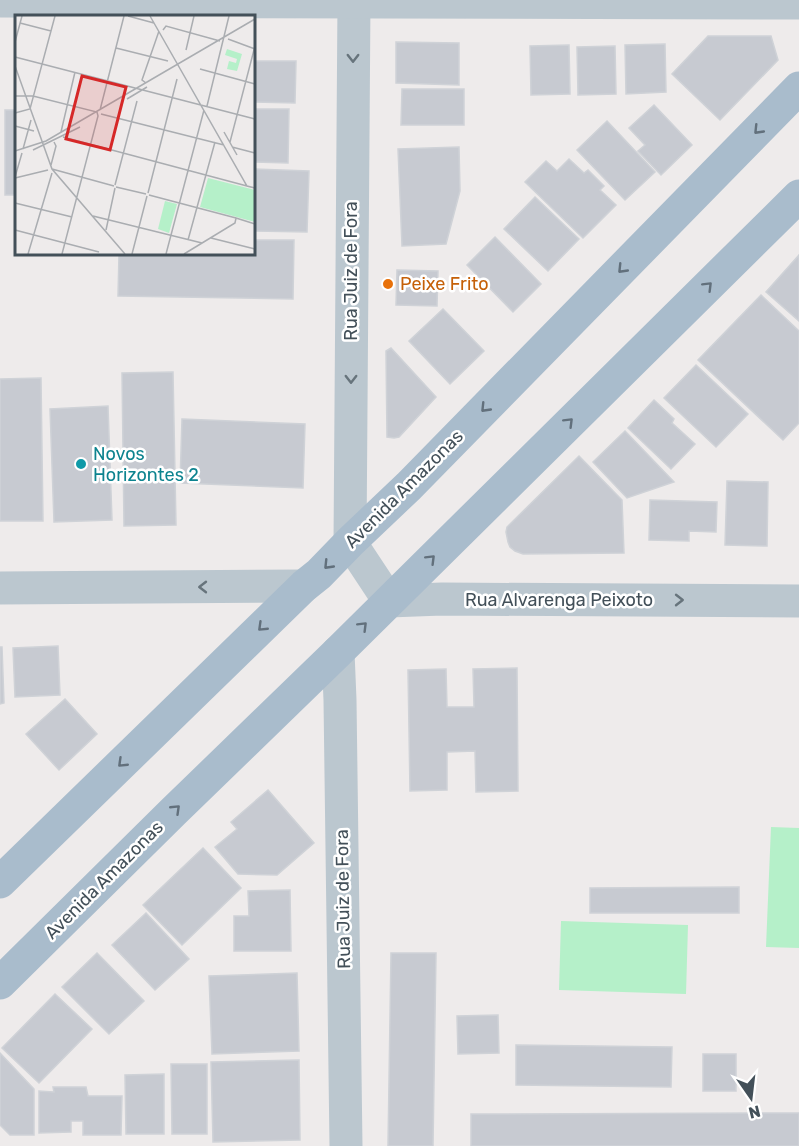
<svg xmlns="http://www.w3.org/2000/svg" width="799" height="1146" viewBox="0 0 799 1146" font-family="Rubik,sans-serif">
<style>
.green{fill:#b5f0c9}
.building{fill:#c7cad1;stroke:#cfd2d7;stroke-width:1.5}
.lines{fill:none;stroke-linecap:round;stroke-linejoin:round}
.minor{stroke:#bbc7cf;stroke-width:33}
.tertiary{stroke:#bbc7cf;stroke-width:33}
.primary{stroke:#a9bccc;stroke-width:33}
.oneway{stroke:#67747c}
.oneway2{stroke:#62707c}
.food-dot{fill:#e8710a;stroke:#fff;stroke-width:2}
.culture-dot{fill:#0f9aa8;stroke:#fff;stroke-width:2}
.labels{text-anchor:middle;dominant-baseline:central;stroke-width:5;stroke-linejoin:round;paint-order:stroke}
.street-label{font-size:18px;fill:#435059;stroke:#fff}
.food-label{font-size:18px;fill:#c56008;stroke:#fff;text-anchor:start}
.culture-label{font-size:18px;fill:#0d838f;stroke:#fff;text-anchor:start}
.inset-road{fill:none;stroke:#aaadb1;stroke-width:1.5}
.view{fill:#d62828;fill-opacity:0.15;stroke:#d62828;stroke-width:3}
.inset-edge{fill:none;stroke:#435059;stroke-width:3}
</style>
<rect width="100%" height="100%" fill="#eeebeb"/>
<!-- green -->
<g class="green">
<path d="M771 827 799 828V948L766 947Z"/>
<path d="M561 921 688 925 686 994 559 990Z"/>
</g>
<!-- building -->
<g class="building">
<path d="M708 36H771L778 60 720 120 672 74Z"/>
<path d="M396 42 459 43V85L396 83Z"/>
<path d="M665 44 666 92 626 94 625 45Z"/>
<path d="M569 45 570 94 531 95 530 46Z"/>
<path d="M615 46 616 94 578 95 577 47Z"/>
<path d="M254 61H296L295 103 254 102Z"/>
<path d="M402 89H464V125H401Z"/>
<path d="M654 105 692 145 661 175 638 151 645 145 629 128Z"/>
<path d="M254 109H289L288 163 254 162Z"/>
<rect x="5" y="110" width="11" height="85"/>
<path d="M607 121 655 172 625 200 577 150Z"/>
<path d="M459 147 460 191 446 244 402 246 398 149Z"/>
<path d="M569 159 584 173 588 170 604 186 600 190 616 205 583 238 525 182 546 161 557 171Z"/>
<path d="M254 169 309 171 307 232 254 231Z"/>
<path d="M535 197 579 239 548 271 504 229Z"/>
<path d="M495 237 541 284 513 312 467 265Z"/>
<path d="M254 240H294L293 299 118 296 119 254H254Z"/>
<path d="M799 255V321L766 292Z"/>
<path d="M397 270 438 271 437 306 396 305Z"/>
<path d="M761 295 799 331V423L783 440 698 360Z"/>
<path d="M443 309 484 351 450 384 409 341Z"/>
<path d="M391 348 436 397 399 437 394 438 387 437 386 351Z"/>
<path d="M696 365 748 414 716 447 664 398Z"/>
<path d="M173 372 176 525 124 526 122 373Z"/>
<path d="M41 378 43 521H0V379Z"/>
<path d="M654 400 674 419 672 423 695 444 671 469 628 428Z"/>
<path d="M108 406 112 520 54 522 50 409Z"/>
<path d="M182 419 305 424 303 488 180 483Z"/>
<path d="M625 431 674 482 627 498 593 462Z"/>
<path d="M579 456 622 500 624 553 523 554 515 551 510 547 508 542 506 532 507 527Z"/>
<path d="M727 481 768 482 767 546 725 545Z"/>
<path d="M650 500 717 502 716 532 689 531V541L649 540Z"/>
<path d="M58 646 60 695 15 697 13 648Z"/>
<path d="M0 647H2L4 703 0 704Z"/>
<path d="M517 668 518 791 476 792 475 751 447 752V790L410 791 408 670 446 669 447 707H474L473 669Z"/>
<path d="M65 699 97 734 59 770 26 734Z"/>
<path d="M268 790 314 843 277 875 238 874 215 847 237 829 231 822Z"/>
<path d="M203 848 241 888 182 945 143 905Z"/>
<path d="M739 887V913H590V888Z"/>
<path d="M290 890 291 951H234V916H249L248 891Z"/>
<path d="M146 913 189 959 155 990 112 945Z"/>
<path d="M97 953 144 1001 109 1034 62 987Z"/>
<path d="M391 953H436L433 1146H388Z"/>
<path d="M297 973 299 1051 212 1054 209 976Z"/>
<path d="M55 994 92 1029 39 1083 2 1048Z"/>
<path d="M498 1015 499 1053 458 1054 457 1016Z"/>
<path d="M516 1045 672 1047 671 1087 516 1085Z"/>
<path d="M0 1053 34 1089V1135H10L0 1125Z"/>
<rect x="703" y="1054" width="33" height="37"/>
<path d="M299 1060 300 1140 213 1142 211 1062Z"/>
<path d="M171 1064H207V1134H172Z"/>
<path d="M164 1074V1134H126L125 1075Z"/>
<path d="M53 1087H86L88 1096H122L121 1135H83V1121H71V1132L39 1133V1091L54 1092Z"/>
<path d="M799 1113V1146H471V1114Z"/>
</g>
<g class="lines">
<!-- minor -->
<g class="minor">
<path d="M354 0 350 542 389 601 442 599 799 601"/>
<path d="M0 588 304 586"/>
<path d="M338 652 340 700 346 1146"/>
</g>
<!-- tertiary -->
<path class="tertiary" d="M0 1 799 3"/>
<!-- primary -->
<g class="primary">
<path d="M0 882 304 586 319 574 350 542 409 486 799 88"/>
<path d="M0 983 173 812 338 652 799 196"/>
</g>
</g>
<!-- one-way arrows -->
<defs><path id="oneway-chevron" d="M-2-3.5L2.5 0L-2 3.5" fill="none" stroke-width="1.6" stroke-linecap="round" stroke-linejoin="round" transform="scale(1.5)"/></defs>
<g class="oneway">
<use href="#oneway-chevron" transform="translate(353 58) rotate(90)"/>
<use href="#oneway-chevron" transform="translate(351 379) rotate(90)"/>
<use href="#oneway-chevron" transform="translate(203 587) rotate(180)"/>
<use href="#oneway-chevron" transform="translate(679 600)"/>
</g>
<g class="oneway2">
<use href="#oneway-chevron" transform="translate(758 130) rotate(134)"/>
<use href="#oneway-chevron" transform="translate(622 269) rotate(134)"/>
<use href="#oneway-chevron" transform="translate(708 286) rotate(-45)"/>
<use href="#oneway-chevron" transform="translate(485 408) rotate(134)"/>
<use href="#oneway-chevron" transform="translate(569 422) rotate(-45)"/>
<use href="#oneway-chevron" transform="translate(431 559) rotate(-45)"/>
<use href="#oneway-chevron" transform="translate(328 565) rotate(134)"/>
<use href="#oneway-chevron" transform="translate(363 626) rotate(-45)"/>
<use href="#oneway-chevron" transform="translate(262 627) rotate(136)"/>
<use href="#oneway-chevron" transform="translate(122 763) rotate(136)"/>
<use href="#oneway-chevron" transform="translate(176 809) rotate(-44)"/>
</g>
<!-- markers -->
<circle class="food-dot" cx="388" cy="284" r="6"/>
<circle class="culture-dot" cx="81" cy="464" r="6"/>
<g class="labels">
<!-- street labels -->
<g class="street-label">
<text transform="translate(351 271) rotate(-90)">Rua Juiz de Fora</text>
<text transform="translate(404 489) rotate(-45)">Avenida Amazonas</text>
<text x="559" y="600">Rua Alvarenga Peixoto</text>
<text transform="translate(104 880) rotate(-45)">Avenida Amazonas</text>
<text transform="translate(343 899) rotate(-91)">Rua Juiz de Fora</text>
</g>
<!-- food labels -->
<g class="food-label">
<text x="400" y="284">Peixe Frito</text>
</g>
<!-- culture labels -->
<g class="culture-label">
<text x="93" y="454">Novos<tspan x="93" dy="21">Horizontes 2</tspan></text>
</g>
</g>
<!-- overview -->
<g transform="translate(15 15)">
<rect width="240" height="240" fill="#eeebeb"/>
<path d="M212 34 227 39 222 56 212 54 214 46 221 48 222 44 210 40ZM193 163 240 175V207L185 192ZM150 186 162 189 154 218 143 214Z" fill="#b5f0c9"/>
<path class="inset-road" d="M113 1 139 8M135 1 232 171 240 173M5 8 36 16M148 15 151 11 205 26M213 24 240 34M0 27 7 1M101 33 153 46M171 35 179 1M0 42 240 104M0 51 37 154 110 239M185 54 240 69M131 68 127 65 144 16M0 81H18L82 97 83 101 47 239M112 84 132 72M192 91 214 1M85 95 109 1M0 98 15 94 40 1M86 99 209 130M0 111 19 116M46 117 60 57M209 117 222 140M48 122 232 171M215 127 240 31M217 132 240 138M8 134 16 105M18 135 65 112M0 136 31 126 240 4M36 150 41 131 39 127M37 154 99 171M0 162 7 138M0 163 33 155M100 170 122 86M101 172 131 179M133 178 162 64M134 180 221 203M0 188 57 202M78 201 187 228M0 215 84 237M91 215 100 173M196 223 240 234M173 225 200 127M13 239 37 158M117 239 132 181M151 239 189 95M169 239 220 208 221 203 240 209"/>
<path class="view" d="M67 61 111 72 95 135 51 124Z"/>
<rect width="240" height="240" class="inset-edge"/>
</g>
<!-- north arrow -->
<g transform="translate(751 1098) rotate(166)" stroke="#ffffff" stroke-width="4.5" paint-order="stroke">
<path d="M0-4.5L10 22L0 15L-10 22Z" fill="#435059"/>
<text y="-9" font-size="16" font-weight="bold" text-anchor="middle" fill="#435059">N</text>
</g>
</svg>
